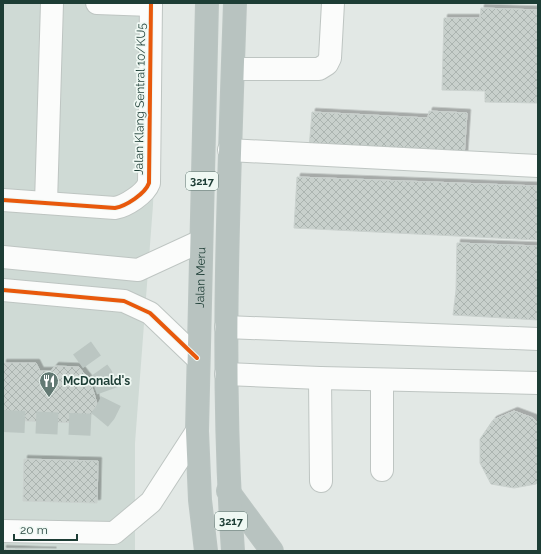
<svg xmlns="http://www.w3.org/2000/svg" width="541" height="554" viewBox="0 0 541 554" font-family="Raleway,sans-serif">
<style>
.built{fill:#cfdad5}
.building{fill:url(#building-cross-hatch);stroke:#cad1ce;filter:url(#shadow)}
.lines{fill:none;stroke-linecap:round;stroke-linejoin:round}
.minor-tunnel{stroke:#bbc6c2;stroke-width:22;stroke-dasharray:22 11;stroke-linecap:butt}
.minor-casing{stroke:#bec5c2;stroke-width:24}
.highway-casing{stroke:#bbc5c2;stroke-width:24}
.minor{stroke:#fbfcfb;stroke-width:22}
.highway{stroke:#b8c3c0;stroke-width:22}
.cycleway-casing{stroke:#eff8f3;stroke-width:6}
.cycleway{stroke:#e8590c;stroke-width:4}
.labels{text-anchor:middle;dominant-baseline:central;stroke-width:3.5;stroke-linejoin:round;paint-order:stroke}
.shield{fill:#eff8f3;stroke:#5c756e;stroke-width:1}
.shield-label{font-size:11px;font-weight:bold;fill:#1d3d35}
.street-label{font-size:12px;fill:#1d3d35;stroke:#eff8f3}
.poi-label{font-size:12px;font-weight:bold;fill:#1d3d35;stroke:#eff8f3;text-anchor:start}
</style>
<defs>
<pattern id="building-cross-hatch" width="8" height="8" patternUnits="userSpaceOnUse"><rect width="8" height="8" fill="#c8d0cc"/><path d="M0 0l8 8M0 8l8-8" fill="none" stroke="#abb4b0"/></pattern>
<filter id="shadow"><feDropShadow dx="3.5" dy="-3.5" stdDeviation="0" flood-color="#0004"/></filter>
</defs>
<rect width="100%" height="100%" fill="#e2e8e5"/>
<!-- built -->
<path class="built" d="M3 3H160L153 205 135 443V551H3Z"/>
<!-- building -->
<g class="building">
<path d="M481 8 538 10V103L485 102V91L442 90 444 18H480Z"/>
<path d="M429 111 467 113 464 157 309 149 312 112 428 118Z"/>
<path d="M297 177 538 186V240L294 228Z"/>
<path d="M457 243 538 246V320L453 315 456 290Z"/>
<path d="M3 363H36L40 371H51L55 366 79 367 89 380 94 393 97 404 94 413 88 417 79 418 78 423 3 420Z"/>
<path d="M514 411 533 418 538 423V481L536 484 514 488 491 484 480 463V439L493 420Z"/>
<path d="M24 459 98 461 97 503 23 501Z"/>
<path d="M3 549 53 551H3Z"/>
</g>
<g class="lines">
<!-- minor-tunnel -->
<path class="minor-tunnel" d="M3 421 95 425 105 413 111 401 102 376 82 348"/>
<defs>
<g id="minor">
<path d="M97 3 151 5"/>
<path d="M233 69H319L327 64 330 58 333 3"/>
<path d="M229 150 538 166"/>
<path d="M3 200 115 208C126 206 145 194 149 183L151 3"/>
<path d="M46 203 52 3"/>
<path d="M3 257 138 270 201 241"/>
<path d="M3 290 124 301 150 313 197 358"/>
<path d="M226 327 538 339"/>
<path d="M226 374 320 378 538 383"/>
<path d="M320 378 321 481"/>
<path d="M382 470V380"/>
<path d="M3 531 114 533 151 502 197 431"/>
</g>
<g id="highway">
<path d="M228 491 272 551"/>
<path id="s1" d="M206 551 200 500 197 431 207 3"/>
<path d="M233 551C220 369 229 186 235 3"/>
</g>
</defs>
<!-- minor casing -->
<use href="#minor" class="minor-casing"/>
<!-- highway casing -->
<use href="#highway" class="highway-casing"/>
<!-- minor -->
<use href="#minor" class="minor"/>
<!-- highway -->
<use href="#highway" class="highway"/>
<defs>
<g id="cycleway">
<path d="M3 200 115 208C126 206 145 194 149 183L151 3"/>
<path d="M3 290 124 301 150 313 197 358"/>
</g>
</defs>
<!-- cycleway casing -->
<use href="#cycleway" class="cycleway-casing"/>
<!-- cycleway -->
<use href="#cycleway" class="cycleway"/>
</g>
<!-- icons -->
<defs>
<symbol id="restaurant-pin" viewBox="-11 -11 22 30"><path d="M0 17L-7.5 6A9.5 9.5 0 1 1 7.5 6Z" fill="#627973" stroke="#eff8f3"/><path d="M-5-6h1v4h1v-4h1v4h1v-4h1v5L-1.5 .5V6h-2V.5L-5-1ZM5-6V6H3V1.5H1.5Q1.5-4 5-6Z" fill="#fff"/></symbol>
</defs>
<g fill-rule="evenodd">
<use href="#restaurant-pin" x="38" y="370" width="22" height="30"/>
</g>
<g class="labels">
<!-- shield labels -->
<g class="shield">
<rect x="186" y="172" width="32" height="18" rx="3"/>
<rect x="215" y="512" width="32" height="18" rx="3"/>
</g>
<g class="shield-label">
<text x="202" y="181">3217</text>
<text x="231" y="521">3217</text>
</g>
<!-- street labels -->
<g class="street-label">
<text transform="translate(140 99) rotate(-89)">Jalan Klang Sentral 10/KU5</text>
<text stroke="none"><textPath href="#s1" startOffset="274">Jalan Meru</textPath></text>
</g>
<!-- poi labels -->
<g class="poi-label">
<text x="63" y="381">McDonald's</text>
</g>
</g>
<!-- border -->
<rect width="541" height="554" fill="none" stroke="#1d3d35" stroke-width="8"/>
<!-- scale -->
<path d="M14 534v6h63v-6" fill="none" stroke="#1d3d35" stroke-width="2"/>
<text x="20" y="534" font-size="12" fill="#1d3d35" stroke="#eff8f3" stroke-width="3" paint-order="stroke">20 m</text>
</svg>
